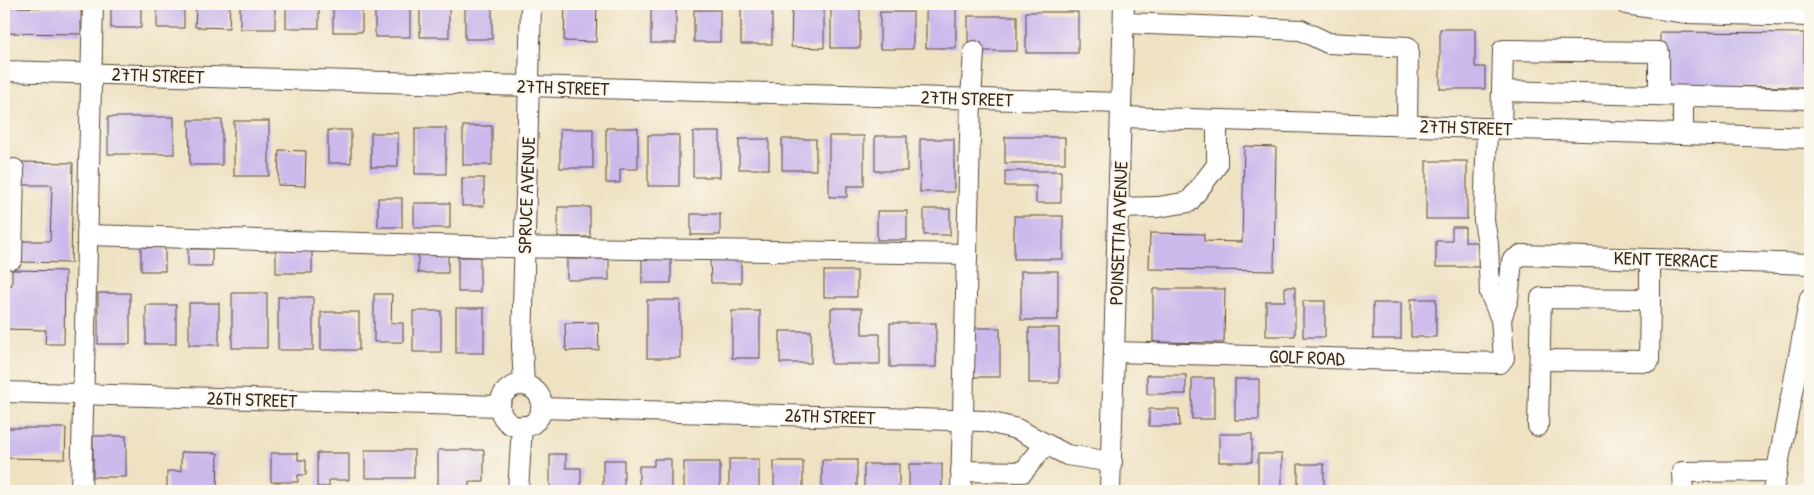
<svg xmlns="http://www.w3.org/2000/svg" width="1814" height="495" viewBox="0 0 1814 495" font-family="'Patrick Hand',sans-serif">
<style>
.building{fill:#cbb9ec}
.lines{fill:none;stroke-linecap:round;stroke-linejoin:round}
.minor-casing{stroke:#564637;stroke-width:22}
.minor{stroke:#fff;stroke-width:20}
.labels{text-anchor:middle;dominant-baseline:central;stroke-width:4;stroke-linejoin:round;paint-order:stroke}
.street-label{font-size:19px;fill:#3b2a1e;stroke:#fbf7ec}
</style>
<rect width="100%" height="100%" fill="#fbf7ec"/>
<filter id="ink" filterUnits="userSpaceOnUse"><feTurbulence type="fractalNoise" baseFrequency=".02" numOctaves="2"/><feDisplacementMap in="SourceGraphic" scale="10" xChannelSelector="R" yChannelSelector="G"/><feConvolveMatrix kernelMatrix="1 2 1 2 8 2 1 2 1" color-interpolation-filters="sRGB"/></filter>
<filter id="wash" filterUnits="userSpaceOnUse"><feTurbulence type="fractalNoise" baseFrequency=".0096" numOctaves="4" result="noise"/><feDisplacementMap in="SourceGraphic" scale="20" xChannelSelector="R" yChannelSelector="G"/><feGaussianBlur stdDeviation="1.12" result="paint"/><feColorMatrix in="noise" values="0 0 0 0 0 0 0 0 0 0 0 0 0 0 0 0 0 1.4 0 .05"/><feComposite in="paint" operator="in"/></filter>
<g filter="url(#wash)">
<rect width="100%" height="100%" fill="#efe2c3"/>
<g id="blocks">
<!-- building -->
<g class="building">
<rect x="111" y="4" width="30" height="24"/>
<rect x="157" y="4" width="27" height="24"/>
<path d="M196 4H230L229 28 195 27Z"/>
<rect x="240" y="4" width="35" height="25"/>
<rect x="286" y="4" width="33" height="24"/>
<rect x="333" y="4" width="29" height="28"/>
<rect x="375" y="4" width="35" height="33"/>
<rect x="420" y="4" width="29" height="33"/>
<rect x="465" y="4" width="27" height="35"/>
<path d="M565 4H597L596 42 564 41Z"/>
<rect x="651" y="4" width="25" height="39"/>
<rect x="741" y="4" width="31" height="40"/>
<path d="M808 4H824V48L791 47 792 7H808Z"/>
<rect x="831" y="4" width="29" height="44"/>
<rect x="926" y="6" width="30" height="42"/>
<path d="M4 7 81 8V34L4 33Z"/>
<rect x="694" y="10" width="26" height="32"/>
<rect x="880" y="12" width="33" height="37"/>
<rect x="1026" y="12" width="52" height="41"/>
<rect x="968" y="16" width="49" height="35"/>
<path d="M1440 29H1475V67H1485V89H1440Z"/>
<path d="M1660 32 1804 33V87L1660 86Z"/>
<rect x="108" y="117" width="66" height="37"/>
<path d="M189 120H222V165H190Z"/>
<rect x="234" y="121" width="35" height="55"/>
<rect x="463" y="126" width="29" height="39"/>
<rect x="415" y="128" width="31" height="46"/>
<path d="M606 128H638V169H620V183H606Z"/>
<rect x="560" y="129" width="33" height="39"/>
<rect x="328" y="130" width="23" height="33"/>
<rect x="693" y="132" width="27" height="45"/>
<rect x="371" y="133" width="27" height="34"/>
<rect x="648" y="135" width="31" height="51"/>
<path d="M829 136H864V186H847V197H829Z"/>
<rect x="875" y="136" width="32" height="35"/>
<rect x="1005" y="137" width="60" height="26"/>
<rect x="739" y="139" width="30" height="30"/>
<rect x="782" y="139" width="34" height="31"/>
<rect x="920" y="139" width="34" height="53"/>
<path d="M1244 146 1276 147 1274 271 1149 269 1150 233 1204 234V241L1242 242Z"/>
<path d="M279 150 306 151 305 186 278 185Z"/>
<rect x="1426" y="161" width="41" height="58"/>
<path d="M21 162 73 163 71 263 18 262V241H50L52 185H21Z"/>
<path d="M1005 171H1061V203H1036V186H1005Z"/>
<rect x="462" y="178" width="22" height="28"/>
<rect x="378" y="198" width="24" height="29"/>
<rect x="414" y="203" width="36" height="25"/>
<rect x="558" y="207" width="32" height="30"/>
<rect x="924" y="209" width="26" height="26"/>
<rect x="877" y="211" width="30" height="29"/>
<rect x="691" y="214" width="29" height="21"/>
<rect x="1014" y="216" width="49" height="43"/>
<path d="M1452 227H1465V242H1480V267H1436V241H1452Z"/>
<rect x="141" y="247" width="24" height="24"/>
<rect x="188" y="249" width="24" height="17"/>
<rect x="276" y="249" width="36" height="24"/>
<rect x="418" y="249" width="30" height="24"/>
<rect x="642" y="256" width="29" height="27"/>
<rect x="458" y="257" width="22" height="35"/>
<path d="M710 258H741V283H711Z"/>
<rect x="567" y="259" width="42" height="21"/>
<path d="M12 270 65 271 64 344H45L46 330 4 329V285H12Z"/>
<rect x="824" y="271" width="33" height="26"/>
<rect x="1021" y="271" width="37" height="49"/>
<path d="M1285 287H1295V336H1266V301H1285Z"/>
<path d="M1153 289H1225L1224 343 1153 342Z"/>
<rect x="98" y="293" width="32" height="51"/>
<rect x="232" y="293" width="35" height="55"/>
<path d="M374 294H392L391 323H403V342H374Z"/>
<rect x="278" y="297" width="35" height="53"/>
<rect x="1411" y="299" width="25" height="38"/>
<rect x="647" y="300" width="33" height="58"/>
<rect x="1303" y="301" width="22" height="36"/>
<rect x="189" y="303" width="30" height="42"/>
<rect x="1373" y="303" width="28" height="36"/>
<rect x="146" y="305" width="30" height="39"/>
<rect x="456" y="308" width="28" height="45"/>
<path d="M831 308H862V334H880V364H831Z"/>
<rect x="413" y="311" width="28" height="41"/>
<rect x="732" y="311" width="28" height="47"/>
<rect x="321" y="312" width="38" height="38"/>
<path d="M598 322 599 350 566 351 565 323Z"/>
<rect x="890" y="323" width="46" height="44"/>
<rect x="973" y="328" width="27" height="49"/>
<rect x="1029" y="328" width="30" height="55"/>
<rect x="780" y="331" width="31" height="32"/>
<rect x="1147" y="375" width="39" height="19"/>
<rect x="1192" y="378" width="22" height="41"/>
<rect x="1235" y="379" width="24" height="41"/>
<path d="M1149 409H1179L1180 426H1149Z"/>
<path d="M4 428H66L65 459 4 458Z"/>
<rect x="1219" y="434" width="33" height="28"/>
<rect x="93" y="436" width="33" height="41"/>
<rect x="365" y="450" width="49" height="28"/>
<path d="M438 450H484V482H469V490H438Z"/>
<path d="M181 452 218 453 217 491H167V471H181Z"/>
<path d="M271 453H298V460H306V475H298V482H271Z"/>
<path d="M317 453H349V480H329V487H317Z"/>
<path d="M550 454H566V468H581V491H550Z"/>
<rect x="1258" y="454" width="24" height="37"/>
<path d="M654 459H671V491H639V466H654Z"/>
<rect x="729" y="459" width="30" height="32"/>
<rect x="603" y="460" width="21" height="31"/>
<rect x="822" y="460" width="35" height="31"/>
<rect x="774" y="461" width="29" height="30"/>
<rect x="684" y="462" width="36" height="29"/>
<rect x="864" y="464" width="35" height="27"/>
<rect x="909" y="464" width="33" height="27"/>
<rect x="1298" y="464" width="26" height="27"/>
</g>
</g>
</g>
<g filter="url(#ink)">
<use href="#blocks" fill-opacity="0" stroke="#564637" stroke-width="1"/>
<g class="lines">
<defs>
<g id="minor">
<path d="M1626 4 1687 13 1810 16"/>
<path d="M1124 23 1301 30 1328 43 1408 47 1407 126"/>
<path d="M4 71 1121 103"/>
<path d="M1659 95V52L1503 50 1502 91 1810 99"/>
<path d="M1683 96V134"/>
<path d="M1121 117 1810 138"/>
<path d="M1501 128 1502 91"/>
<path d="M1119 208 1158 207 1189 202 1217 165V120"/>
<path d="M87 235 503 247 967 254"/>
<path d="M12 259 14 169"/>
<path d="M1501 319 1508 299 1512 261 1521 255 1810 264"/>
<path d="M1115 352 1500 363 1504 358 1501 319 1490 293 1488 244 1484 220 1487 128"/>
<path d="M1540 360 1649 361 1650 299"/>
<path d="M524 385 522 346 531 4"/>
<circle cx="521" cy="406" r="21"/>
<path d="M4 392 500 406"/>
<path d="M541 408 984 421 1017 429 1067 455 1112 462"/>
<path d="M1538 426 1541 298 1650 299V259"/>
<path d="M961 471 1023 472 1046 444"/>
<path d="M81 491 93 4"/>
<path d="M518 491 522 426"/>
<path d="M961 491 971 99 974 51"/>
<path d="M1110 491 1124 4"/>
<path d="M1683 491 1682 472 1777 471"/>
<path d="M1773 491 1810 298"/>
</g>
</defs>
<!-- minor casing -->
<use href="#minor" class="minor-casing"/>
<!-- minor -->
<use href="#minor" class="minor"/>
</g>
</g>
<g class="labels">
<!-- street labels -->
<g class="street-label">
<text transform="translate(158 75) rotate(2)">27TH STREET</text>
<text transform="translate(563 87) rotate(2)">27TH STREET</text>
<text transform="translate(967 98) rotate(2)">27TH STREET</text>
<text transform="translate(1466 127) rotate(2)">27TH STREET</text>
<text transform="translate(526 195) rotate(-88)">SPRUCE AVENUE</text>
<text transform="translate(1118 233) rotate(-88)">POINSETTIA AVENUE</text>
<text transform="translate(1666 259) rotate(2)">KENT TERRACE</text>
<text transform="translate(1307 357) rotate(2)">GOLF ROAD</text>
<text transform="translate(252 399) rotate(2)">26TH STREET</text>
<text transform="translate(830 416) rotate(2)">26TH STREET</text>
</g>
</g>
<!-- margin -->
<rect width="1814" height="495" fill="none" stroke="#fbf7ec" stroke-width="20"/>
</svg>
